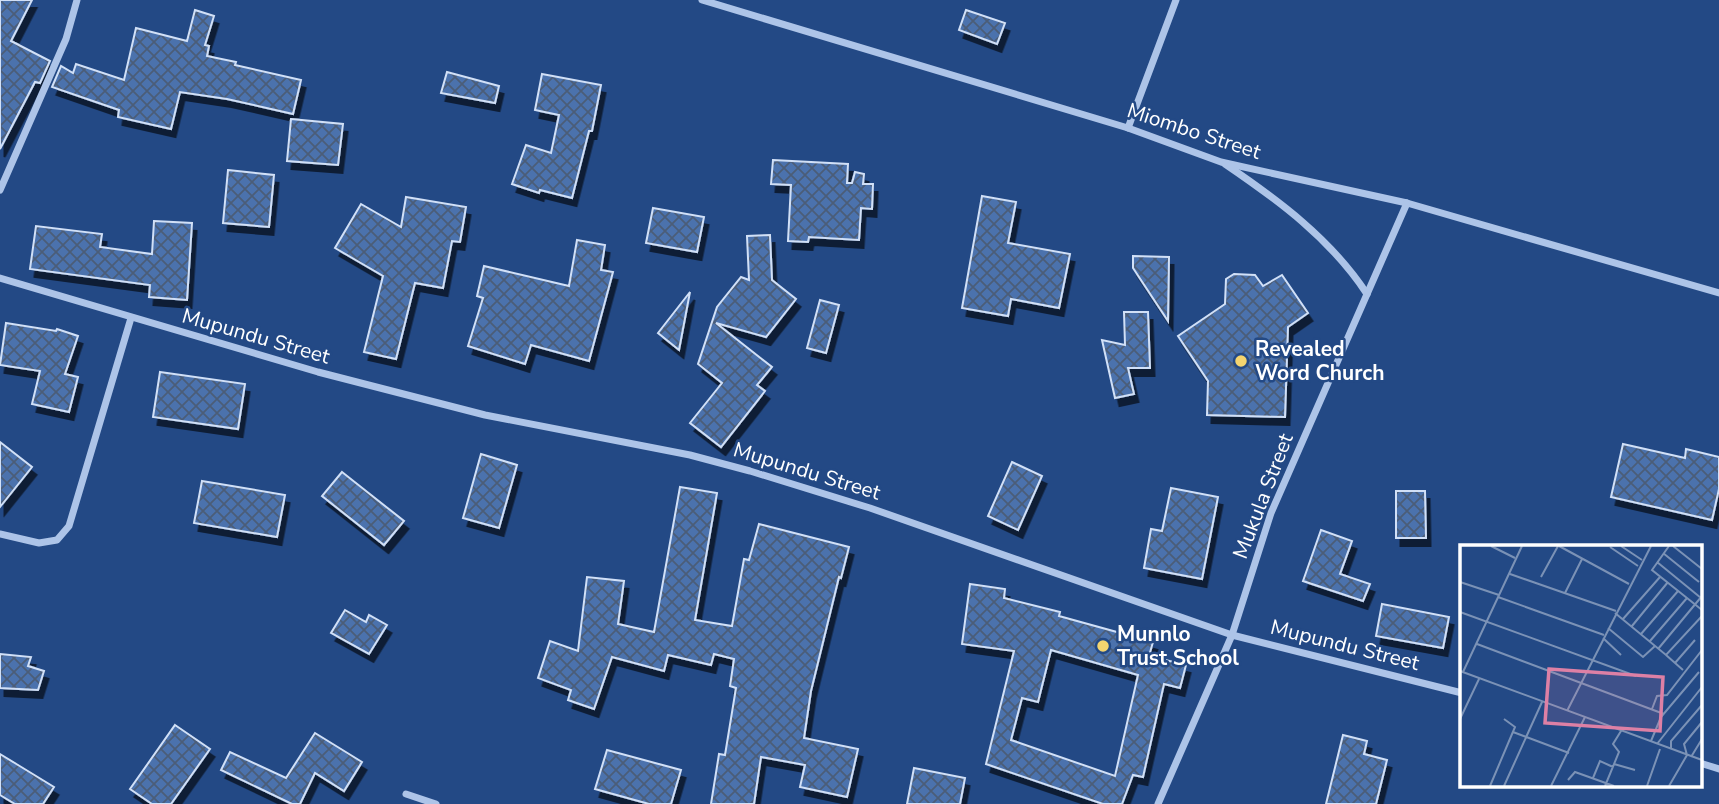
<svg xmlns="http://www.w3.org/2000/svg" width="1719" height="804" viewBox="0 0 1719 804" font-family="'Nunito Sans',sans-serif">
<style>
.building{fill:url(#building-cross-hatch);stroke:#d1e0f7;stroke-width:2;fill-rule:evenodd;filter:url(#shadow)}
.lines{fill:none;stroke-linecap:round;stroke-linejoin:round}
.street{stroke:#adc4e8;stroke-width:7}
.poi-dot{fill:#f4d46f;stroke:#234985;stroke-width:2.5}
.labels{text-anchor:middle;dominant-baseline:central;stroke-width:5;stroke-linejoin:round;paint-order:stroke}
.street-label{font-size:21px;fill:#fff;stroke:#234985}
.poi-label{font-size:21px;font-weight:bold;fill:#fff;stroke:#234985;text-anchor:start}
.inset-road{fill:none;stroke:#7b92b6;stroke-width:2}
.view{fill:#dd80a5;fill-opacity:0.15;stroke:#dd80a5;stroke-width:3.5}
.inset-edge{fill:none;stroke:#fff;stroke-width:3.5}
</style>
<defs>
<pattern id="building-cross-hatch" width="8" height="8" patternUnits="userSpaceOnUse" patternTransform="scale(1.75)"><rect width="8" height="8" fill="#4b72ad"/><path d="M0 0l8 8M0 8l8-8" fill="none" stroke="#4c5d78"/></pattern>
<filter id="shadow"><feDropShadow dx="4.5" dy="8" stdDeviation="0" flood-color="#0009"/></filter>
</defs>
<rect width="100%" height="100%" fill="#234985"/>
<!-- building -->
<g class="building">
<path d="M0 0H32L11 41 50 61 40 83 35 82 0 149Z"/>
<path d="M195 10 214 16 205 45 209 46 207 56 236 62 235 65 301 80 293 114 227 99 180 92 171 129 118 117 119 110 52 87 61 66 73 73 76 64 124 80 136 28 187 41Z"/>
<path d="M966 10 1005 23 997 44 959 30Z"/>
<path d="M447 72 499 86 495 103 441 93Z"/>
<path d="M542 74 601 85 592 131H589L572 198 540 190 539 193 512 184 526 145 551 153 559 115 535 110Z"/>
<path d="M291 119 343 124 338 165 287 161Z"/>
<path d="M773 160 848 164 847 183H852L855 172 864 174 863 184H873L872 209 861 208 859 240 809 237 808 242 788 241 791 185 771 184Z"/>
<path d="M228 170 274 175 269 227 223 223Z"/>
<path d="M982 196 1016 202 1008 243 1070 254 1059 308 1011 299 1008 316 962 308Z"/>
<path d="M406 197 466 207 460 242 452 241 443 288 415 283 396 359 364 352 383 276 335 248 361 204 401 227Z"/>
<path d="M653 208 704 217 697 252 646 243Z"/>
<path d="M154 221 192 223 187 300 149 297 150 285 30 269 36 226 102 234 100 247 152 254Z"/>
<path d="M770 235 772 280 796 299 766 337 716 323 772 367 757 385 765 391 721 447 690 423 722 383 698 364 717 307 741 277 749 280 747 236Z"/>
<path d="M577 240 605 245 601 270 613 272 589 361 531 345 525 364 468 346 483 298 477 296 484 266 569 286Z"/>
<path d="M1133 256 1169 257 1168 321 1133 268Z"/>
<path d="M1234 274 1255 275 1263 286 1282 275 1308 313 1288 327 1285 417 1207 415 1208 381 1178 336 1225 304 1226 279Z"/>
<path d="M690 292 679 350 658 333Z"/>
<path d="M820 300 839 305 826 353 807 348Z"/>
<path d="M1124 312H1148L1150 368H1128L1134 394 1115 398 1102 340 1125 345Z"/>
<path d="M6 323 56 331 57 329 78 336 65 374 78 377 69 412 32 404 40 371 0 365Z"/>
<path d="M160 372 245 384 238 429 153 417Z"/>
<path d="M0 442 32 467 0 507Z"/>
<path d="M1623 444 1685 458 1686 449 1719 457V489L1712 520 1611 497Z"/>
<path d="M481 454 517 465 499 528 463 518Z"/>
<path d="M1012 462 1042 476 1018 530 988 516Z"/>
<path d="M342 472 404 521 384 545 322 496Z"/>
<path d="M202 481 285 495 277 537 194 523Z"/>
<path d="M680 487 717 493 695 620 732 626 744 559 749 560 759 524 849 547 841 578 839 577 811 691 804 738 858 749 847 797 800 787 805 765 761 757 754 804H711L719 754 725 755 736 688 730 686 734 659 714 654 711 665 668 655 664 671 612 657 594 709 568 700 571 690 538 678 550 641 578 651 587 577 624 581 618 624 654 632Z"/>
<path d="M1171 488 1218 497 1202 579 1144 568 1151 529 1162 531Z"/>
<path d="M1396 491H1425L1426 538H1396Z"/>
<path d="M1321 530 1352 541 1340 574 1370 584 1363 601 1303 581Z"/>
<path d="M970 584 1005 589 1004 598 1060 612 1059 616 1153 642 1149 656 1186 665 1180 688 1164 684 1143 777 1133 775 1122 804H1103L986 764 1014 651 962 644ZM1051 650 1138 675 1115 776 1011 740 1022 698 1038 702Z"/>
<path d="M1382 604 1449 617 1443 648 1376 636Z"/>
<path d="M345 610 366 622 369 615 387 625 369 654 331 633Z"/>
<path d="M0 654 31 657 28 666 44 671 38 690 0 688Z"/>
<path d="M175 725 210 749 171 804H152L130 789Z"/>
<path d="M315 733 362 762 344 791 315 773 300 804H292L221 770 230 752 286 778Z"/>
<path d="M1343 735 1367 741 1364 754 1387 760 1376 804H1326Z"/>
<path d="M607 750 681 770 671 804H649L595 789Z"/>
<path d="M0 754 54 787 43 804H15L0 795Z"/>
<path d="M914 768 965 778 960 804H907Z"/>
</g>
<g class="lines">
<!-- street -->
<g class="street">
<path d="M702 0 1128 128 1221 162 1407 203 1719 293"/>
<path d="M1128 128 1176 0"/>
<path d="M1225 164C1278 200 1331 239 1367 294"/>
<path d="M0 190 66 39 77 0"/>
<path d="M0 278 318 372 485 415 690 455 750 471 870 508 1232 635 1462 693"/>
<path d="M0 534 39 543 57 540 69 526 131 318"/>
<path d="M1700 763 1719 769"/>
<path d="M406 794 436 804"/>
<path d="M1158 804 1232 635 1271 513 1407 203"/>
</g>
</g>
<!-- markers -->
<g class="poi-dot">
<circle cx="1241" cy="361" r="7"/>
<circle cx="1103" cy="646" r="7"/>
</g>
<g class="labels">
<!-- street labels -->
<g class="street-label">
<text transform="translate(1194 131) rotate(18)">Miombo Street</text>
<text transform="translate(256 336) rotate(16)">Mupundu Street</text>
<text transform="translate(807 471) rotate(17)">Mupundu Street</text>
<text transform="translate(1263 496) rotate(-69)">Mukula Street</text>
<text transform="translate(1345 645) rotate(14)">Mupundu Street</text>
</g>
<!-- poi labels -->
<g class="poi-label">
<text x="1255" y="349">Revealed<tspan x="1255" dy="24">Word Church</tspan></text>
<text x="1117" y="634">Munnlo<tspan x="1117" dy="24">Trust School</tspan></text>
</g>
</g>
<!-- overview -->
<g transform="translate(1460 545)">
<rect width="242" height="242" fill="#234985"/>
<path class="inset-road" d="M31 1 55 13M99 1 169 39M161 1 182 15M209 1 192 25 242 65M213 1 242 24M150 2 178 21M203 8 239 37M197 17 241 53M50 29 156 66M81 32 98 1M0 37 39 50M105 48 122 14M38 52 144 90M0 67 176 131M155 68 206 110 242 71M163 74 200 32M172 81 208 37M148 83 183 112 195 101M181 89 218 46M143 93 161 110M190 96 227 53M17 99 204 169M198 104 242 51M206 110 223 125M215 118 235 95M0 126 242 215M3 127 62 1M192 164 197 151 207 150 242 105M107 166 191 1M0 174 19 134M53 187 109 208M191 196 201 172 239 127M197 199 242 142M211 204V196L242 160M231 212 242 194M154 219 175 225M133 233 140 216 153 222M108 235 115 227 154 241M30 241 55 182 44 174M44 241 82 157M91 241 125 172M145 241 159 207 153 199 161 186M187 241 200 204M209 241 227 210 224 199 242 177"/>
<path class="view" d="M89 124 203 132 200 186 85 178Z"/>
<rect width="242" height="242" class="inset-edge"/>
</g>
</svg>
